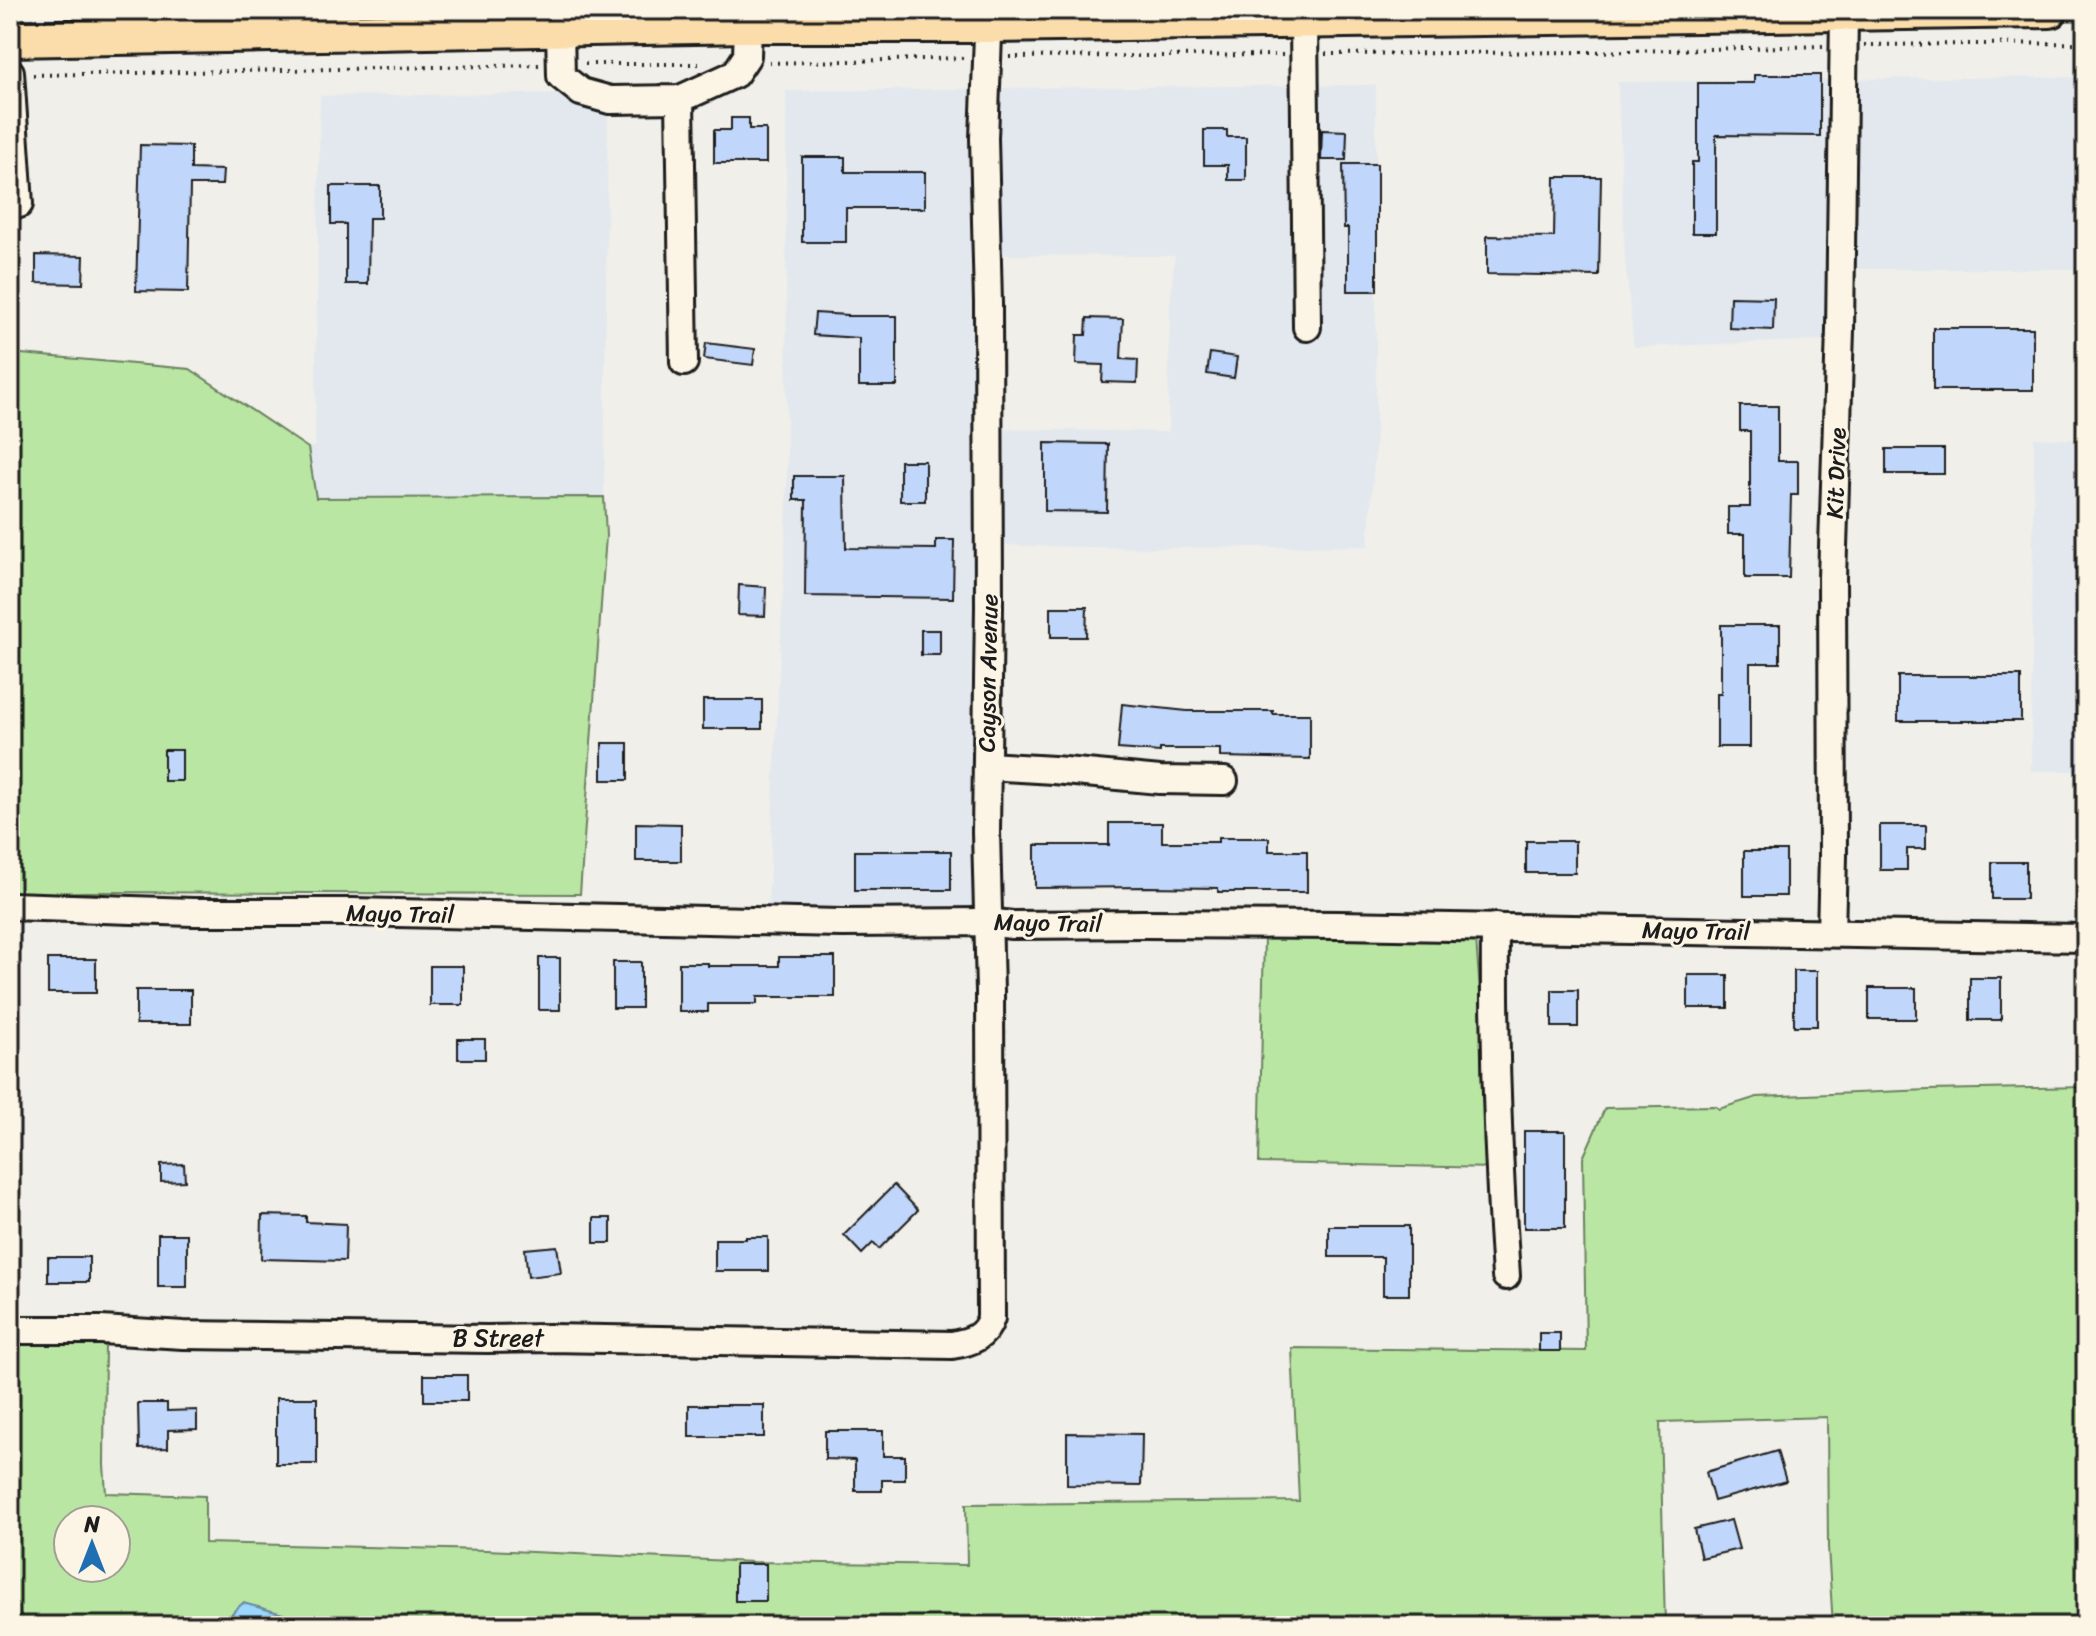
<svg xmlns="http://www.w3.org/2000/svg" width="2096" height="1636" viewBox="0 0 2096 1636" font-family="Sriracha,sans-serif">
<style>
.built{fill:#e2e8ee}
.green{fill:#bae6a3;stroke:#6b8160;stroke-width:2;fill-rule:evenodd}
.water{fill:#9bd6fc;stroke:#688ca2;stroke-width:2}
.building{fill:#c1d6fb;stroke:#1c1c1c;stroke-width:2}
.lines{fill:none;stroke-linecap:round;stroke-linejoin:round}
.minor-casing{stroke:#1c1c1c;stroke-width:32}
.major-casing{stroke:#1c1c1c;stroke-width:40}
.path{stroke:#1c1c1c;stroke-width:4;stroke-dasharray:2 6;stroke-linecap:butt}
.minor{stroke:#fcf5e5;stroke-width:26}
.major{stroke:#faddab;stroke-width:34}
.labels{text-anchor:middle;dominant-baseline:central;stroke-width:6;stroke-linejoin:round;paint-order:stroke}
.street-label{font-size:24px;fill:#1c1c1c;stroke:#fcf5e5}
</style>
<rect width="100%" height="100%" fill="#f0efe9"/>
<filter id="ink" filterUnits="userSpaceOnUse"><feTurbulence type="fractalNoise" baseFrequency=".0125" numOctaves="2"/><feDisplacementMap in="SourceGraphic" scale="16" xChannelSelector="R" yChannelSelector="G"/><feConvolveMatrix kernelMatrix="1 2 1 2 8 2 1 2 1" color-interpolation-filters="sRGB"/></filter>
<g filter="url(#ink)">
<!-- built -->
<g class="built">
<path d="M2086 77V269H1851L1853 79Z"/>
<path d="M1832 80 1829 340 1634 347 1625 259 1618 82Z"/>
<path d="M1376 85V433L1368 546 1146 548 999 545 998 429 1168 432 1170 304 1175 256 998 255 995 138 997 88Z"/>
<path d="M976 89 978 303 976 910 768 909 787 507 786 91Z"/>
<path d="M608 93 604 497 316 498 308 448 315 446 320 96Z"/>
<path d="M2034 438 2086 440V771H2031Z"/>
</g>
<!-- green -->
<g class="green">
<path d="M10 353 190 369 308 448 316 498 604 497 606 536 580 894 86 892 10 894Z"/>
<path d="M1339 937 1476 939 1493 1168 1259 1163 1264 938Z"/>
<path d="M2086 1087V1626H1833L1828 1547 1827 1417 1660 1422 1665 1626H325L243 1603 233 1612 226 1626H10V1343L105 1342 104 1465 106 1493 205 1496V1543L486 1550 753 1562 967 1565 966 1504 1299 1501 1292 1348 1586 1351 1583 1158 1605 1108 1715 1106 1719 1109 1757 1097 1929 1090ZM68 1520H116V1568H68Z"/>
</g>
<!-- water -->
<path class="water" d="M243 1603 325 1626H226L233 1612Z"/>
<!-- building -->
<g class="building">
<path d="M1754 75H1820V136L1716 135V233H1692V162H1698V83H1754Z"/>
<path d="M731 118H749V129H766V163H714V130H731Z"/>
<path d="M1204 130H1227V137H1246V180H1228V165H1204Z"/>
<path d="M1322 130 1347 131 1346 160H1321Z"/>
<path d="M140 145 191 146V169L223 170 222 185H190L188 292 136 291Z"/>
<path d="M802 157H845V172H925V208H846V242H802Z"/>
<path d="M1343 164H1377V291H1348V228H1344Z"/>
<path d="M1555 177H1601L1599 276 1487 274V236L1554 237Z"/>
<path d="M331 186H380V218H369L368 284H346V224H331Z"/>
<path d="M36 255 84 256 83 284 36 283Z"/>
<path d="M1730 297 1774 298 1773 330 1729 328Z"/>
<path d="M815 313 847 315V316H897V386H859V338L813 335Z"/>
<path d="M1087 318 1123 319 1121 359 1138 360 1137 383 1102 382 1103 365 1076 364 1077 335H1086Z"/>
<rect x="1933" y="328" width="100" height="62"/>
<path d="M706 343 755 349 753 365 704 359Z"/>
<path d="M1210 353 1237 357 1234 378 1207 374Z"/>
<path d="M1740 406H1778V461H1798V495H1791L1789 578H1745V534H1728V507H1750V431H1740Z"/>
<path d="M1045 443 1108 444 1107 512 1045 511Z"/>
<rect x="1886" y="449" width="58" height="25"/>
<rect x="900" y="461" width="25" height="40"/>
<path d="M794 476H845L846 548 936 549V540H954L953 598 805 596 806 500H794Z"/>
<path d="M739 585 766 587 765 616 738 615Z"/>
<path d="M1051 607H1087L1086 637H1051Z"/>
<path d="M1721 625H1780V663H1750V747H1717V694H1721Z"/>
<rect x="921" y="630" width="19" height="25"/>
<rect x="1898" y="676" width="123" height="45"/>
<rect x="703" y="700" width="59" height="29"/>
<path d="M1122 704 1187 711H1273V714H1310V759L1220 757V749H1160V752L1118 749Z"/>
<rect x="602" y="743" width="26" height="37"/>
<rect x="164" y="750" width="18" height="31"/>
<path d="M636 823 681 824V861H636Z"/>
<path d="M1109 823H1162V842H1218V838H1269V851H1307V892H1218V888L1148 887 1035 888V845H1109Z"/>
<path d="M1880 825H1926V849H1907V870H1880Z"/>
<rect x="1526" y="841" width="49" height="32"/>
<rect x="855" y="851" width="96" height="39"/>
<rect x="1744" y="851" width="42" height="45"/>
<rect x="1992" y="862" width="34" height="37"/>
<path d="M779 957H835V997H757V1004H708V1012H679V963H708V966H779Z"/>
<rect x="539" y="958" width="21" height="52"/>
<rect x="48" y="959" width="48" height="34"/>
<rect x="613" y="962" width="28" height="46"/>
<rect x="430" y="966" width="33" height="39"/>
<rect x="1794" y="971" width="23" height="55"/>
<rect x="1688" y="975" width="40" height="33"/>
<rect x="1970" y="978" width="31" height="42"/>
<rect x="1869" y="988" width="47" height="31"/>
<rect x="136" y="990" width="55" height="34"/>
<rect x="1552" y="990" width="26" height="37"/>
<rect x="458" y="1039" width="27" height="20"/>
<rect x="1524" y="1131" width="41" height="97"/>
<path d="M184 1164 185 1181 161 1182V1165Z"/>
<path d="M894 1185 918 1210 879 1249 873 1243 862 1254 844 1235Z"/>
<path d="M262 1215 306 1216V1222L346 1224 345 1261 261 1259Z"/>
<rect x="594" y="1218" width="17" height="25"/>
<path d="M1329 1226H1409V1295H1383V1257H1329Z"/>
<rect x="158" y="1234" width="29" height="53"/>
<path d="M746 1237H768V1271H715V1239H746Z"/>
<path d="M557 1246 561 1273 528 1277 525 1249Z"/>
<rect x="48" y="1257" width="41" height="25"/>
<rect x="1539" y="1333" width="21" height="18"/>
<rect x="424" y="1375" width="43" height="26"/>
<rect x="276" y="1398" width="41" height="66"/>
<path d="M138 1403H167V1411L197 1410V1429L168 1430V1448L139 1449Z"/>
<rect x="689" y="1405" width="75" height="32"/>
<path d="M825 1431H883V1456H905V1480H882V1491H855V1460L825 1459Z"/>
<path d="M1067 1433 1142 1434 1141 1486 1067 1485Z"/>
<path d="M1777 1451 1786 1481 1714 1501 1706 1472Z"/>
<path d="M1731 1520 1739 1549 1701 1558 1694 1529Z"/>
<rect x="735" y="1564" width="31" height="37"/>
</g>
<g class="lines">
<defs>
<g id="minor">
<path d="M113 10V37"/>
<path d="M1304 20 1307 327"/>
<path d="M560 28 561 76 581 92 610 100 680 99 735 74 747 56 748 25"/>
<path d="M10 72 19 204"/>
<path d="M680 99 684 362"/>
<path d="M987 766 1054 770 1160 780 1224 781"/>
<path d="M10 906 193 912H353L841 923 987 922 1012 925 1144 924 1339 925 2086 938"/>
<path d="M1495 927C1494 1044 1498 1160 1506 1276"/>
<path d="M1831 933 1833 856 1832 578 1840 330 1844 12"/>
<path d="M10 1330H101L183 1335 487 1339 550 1338 952 1345C971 1342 985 1337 991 1318L990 991 986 832 989 606 988 303 984 138 989 10"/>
</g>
<path id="major" d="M10 39 748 25H989L2050 10"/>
</defs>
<!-- minor casing -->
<use href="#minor" class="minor-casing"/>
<!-- major casing -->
<use href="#major" class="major-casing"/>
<!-- path -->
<g class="path">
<path d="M1864 45 2086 43"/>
<path d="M1325 54 1591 52 1824 46"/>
<path d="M1009 57 1284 55"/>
<path d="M769 63 964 58"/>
<path d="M585 64H700"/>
<path d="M33 75 540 65"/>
</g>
<!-- minor -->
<use href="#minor" class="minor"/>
<!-- major -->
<use href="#major" class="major"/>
</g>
</g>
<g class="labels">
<!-- street labels -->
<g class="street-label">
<text transform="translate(1836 473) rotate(-88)">Kit Drive</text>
<text transform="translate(988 673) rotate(-89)">Cayson Avenue</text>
<text transform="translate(400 914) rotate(1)">Mayo Trail</text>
<text transform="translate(1048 923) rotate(1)">Mayo Trail</text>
<text transform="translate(1696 931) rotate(1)">Mayo Trail</text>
<text x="498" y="1338">B Street</text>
</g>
</g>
<!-- margin -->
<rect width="2096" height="1636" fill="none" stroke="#fcf5e5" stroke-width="40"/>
<rect x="20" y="20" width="2056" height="1596" fill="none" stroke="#1c1c1c" stroke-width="3" filter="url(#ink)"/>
<!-- north arrow -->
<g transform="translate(92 1544)"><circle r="38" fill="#fcf5e5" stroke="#a29e95" stroke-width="2"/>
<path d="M0-6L14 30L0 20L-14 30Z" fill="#1f6fb2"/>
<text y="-12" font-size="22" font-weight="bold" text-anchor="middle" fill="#1c1c1c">N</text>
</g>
</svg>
